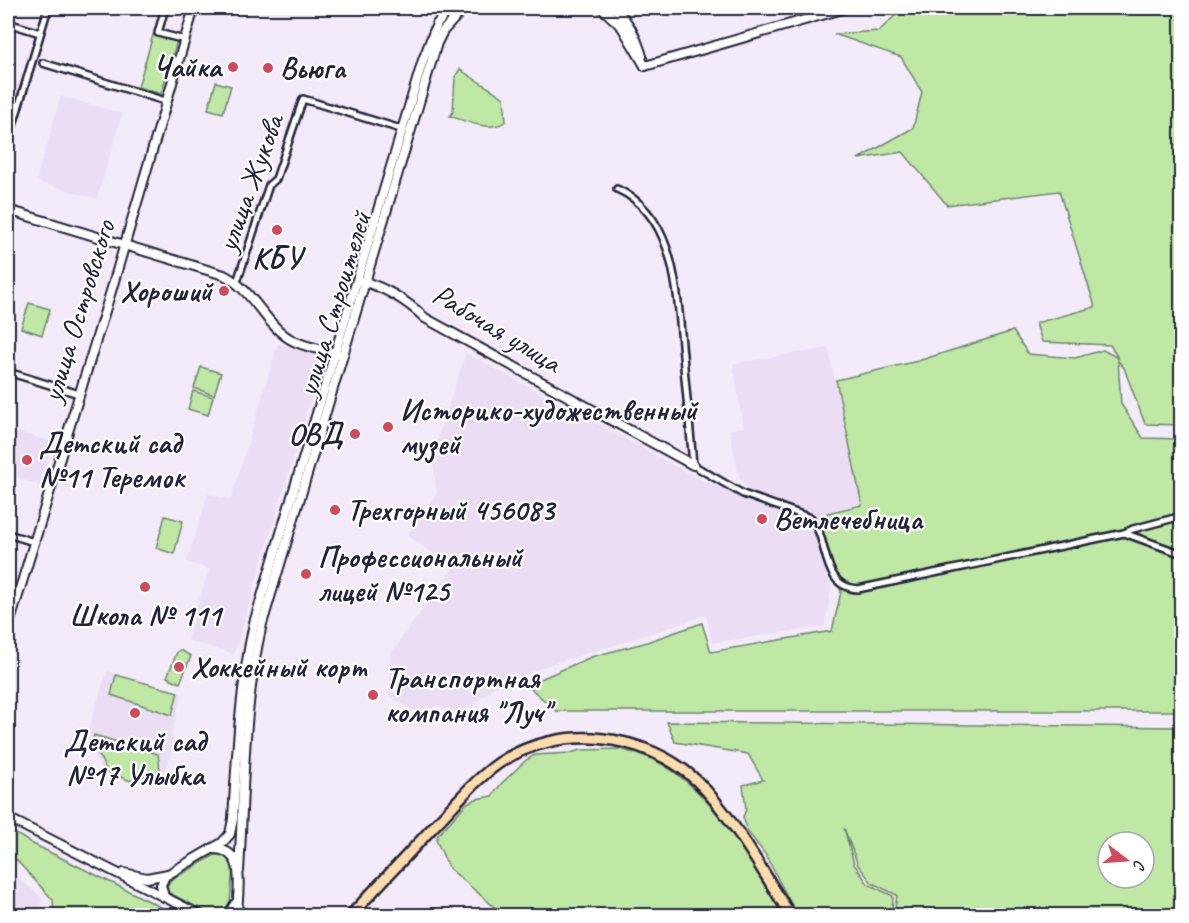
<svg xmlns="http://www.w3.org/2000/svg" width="1189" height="923" viewBox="0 0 1189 923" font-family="Caveat,sans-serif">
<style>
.built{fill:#eaddf4}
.green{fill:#bee8a4;stroke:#708570;stroke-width:1.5;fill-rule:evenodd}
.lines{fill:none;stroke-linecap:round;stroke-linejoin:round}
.street-casing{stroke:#22223b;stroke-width:10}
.secondary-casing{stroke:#22223b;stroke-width:12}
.primary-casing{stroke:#22223b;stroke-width:14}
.street{stroke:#fff;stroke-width:5}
.secondary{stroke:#fff;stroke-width:8}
.primary{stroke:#fddcac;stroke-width:9}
.poi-dot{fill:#d1495b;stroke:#fff;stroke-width:2}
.labels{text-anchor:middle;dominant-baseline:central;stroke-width:4.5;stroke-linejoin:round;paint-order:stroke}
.poi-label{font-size:30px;font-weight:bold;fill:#22223b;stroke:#fff;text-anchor:start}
.street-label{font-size:30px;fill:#22223b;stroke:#fff}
</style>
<rect width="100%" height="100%" fill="#f3ebf9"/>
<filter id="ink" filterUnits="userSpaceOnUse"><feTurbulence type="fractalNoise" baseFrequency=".0167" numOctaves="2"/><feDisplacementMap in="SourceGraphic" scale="12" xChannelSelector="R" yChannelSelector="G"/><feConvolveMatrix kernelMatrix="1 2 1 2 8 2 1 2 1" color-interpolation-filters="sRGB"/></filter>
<g filter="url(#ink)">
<!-- built -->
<g class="built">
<path d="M61 96 122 114 97 199 36 181Z"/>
<path d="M278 344 323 358 234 654 187 640 209 569 187 562 208 494 231 500Z"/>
<path d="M828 348 861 504 825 512 827 520 820 522 811 514 749 490 740 479 729 430 744 427 733 364Z"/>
<path d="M466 353 701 480 809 521 815 530 831 589 825 626 712 643 706 615 634 639 548 665 494 687 460 716 437 705 424 717 390 696 391 653 453 568 407 535 437 493 432 455Z"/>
<path d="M8 429 53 442 40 485 17 478 14 485 8 484Z"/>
<path d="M107 671 182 694 172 733 174 743 165 772 132 784 105 775 85 740Z"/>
<path d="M8 869 42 898 41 910 38 915H8Z"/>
</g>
<!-- green -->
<g class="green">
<path d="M903 8H1181V425L1145 424 1124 368 1118 361 1121 404 1143 438 1181 439V711H556L527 685 591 657 644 643 702 623 711 652 832 631 841 592 821 523 828 521 827 513 862 505 836 380 918 361 1013 331 1028 354 1075 358 1103 350 1118 358 1110 345 1042 342 1036 323 1095 307 1059 191 947 205 903 152 858 159 913 128 922 92 901 57 834 34 879 31Z"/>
<path d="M153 35 177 41 161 94 138 87Z"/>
<path d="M460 69C474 80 489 87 504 98L506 121C492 133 465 121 450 116L453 112 455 77Z"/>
<path d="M216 82 231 86 223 113 208 109Z"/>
<path d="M29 303 50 309 42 335 21 328Z"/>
<path d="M201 367 221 373 214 395 194 388Z"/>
<path d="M193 391 213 397 208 415 188 409Z"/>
<path d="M165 516 183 521 174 554 156 548Z"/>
<path d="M180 650 191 656 180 683 167 677 177 652Z"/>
<path d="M116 675 178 692 172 715 111 695Z"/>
<path d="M667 722 1181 727V915H894L897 895 872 883 858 865 844 828 854 864 868 884 893 896 892 915H797L765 854 748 832 743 817 746 809 743 785 763 780 748 754 675 742ZM1108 842H1144V878H1108Z"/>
<path d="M94 735 158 754 160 770 131 781 107 772 93 743Z"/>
<path d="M621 749C632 753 645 755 656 761 717 792 747 862 784 915H509L498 910 449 868 436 840 438 835 467 803 476 799 492 796 501 784 526 760 535 755 570 753 581 750Z"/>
<path d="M8 829 31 843 177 915H54L53 900 8 851Z"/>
<path d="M223 854 228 856 233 865 230 902 225 913 220 915H212L169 893 167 886 171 880 215 855Z"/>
</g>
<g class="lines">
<defs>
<g id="street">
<path d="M165 8 158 33 185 40"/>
<path d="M8 23 40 33"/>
<path d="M43 63 165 101"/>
<path d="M8 142 48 8"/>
<path d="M617 189C678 216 677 298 683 355 686 391 690 428 693 465L743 494 811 518C830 541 820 587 858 589L1124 533 1133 529 1182 516"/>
<path d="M237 282 269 185 276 179 303 99 404 130"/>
<path d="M8 372 79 394"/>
<path d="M1124 533 1182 554"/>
<path d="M8 534 34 542"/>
</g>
<g id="secondary">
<path d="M602 8 622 27 645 66"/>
<path d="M614 8C629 21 636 37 642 56"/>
<path d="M645 66 846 8"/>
<path d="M8 210 224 275C253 290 265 324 290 339 305 348 323 349 339 354"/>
<path d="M362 281C386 288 406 300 425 318L693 465"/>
<path d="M8 628 112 288 194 8"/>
<path d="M8 818 202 916"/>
<path d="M212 849C249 848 237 892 237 916"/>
<path d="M239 871C244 789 243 705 262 624L437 43 443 31 464 8"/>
<path d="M124 873 147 878 168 874"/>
<path d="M164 897 161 885 165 876 222 843 230 834 233 819C237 753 240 688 254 623L423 60 437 24 450 8"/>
<path d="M227 916 235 904"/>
</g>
<path id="primary" d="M350 916C379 885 408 854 437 823 457 802 476 779 499 763 559 723 645 732 697 781 732 815 764 874 791 916"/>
</defs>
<!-- street casing -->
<use href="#street" class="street-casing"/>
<!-- secondary casing -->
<use href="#secondary" class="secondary-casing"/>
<!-- primary casing -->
<use href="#primary" class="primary-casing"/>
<!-- street -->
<use href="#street" class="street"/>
<!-- secondary -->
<use href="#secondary" class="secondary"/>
<!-- primary -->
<use href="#primary" class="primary"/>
</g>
</g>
<!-- markers -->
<g class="poi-dot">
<circle cx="233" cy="67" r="6"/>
<circle cx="268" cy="68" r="6"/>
<circle cx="277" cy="230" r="6"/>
<circle cx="224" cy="291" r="6"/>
<circle cx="388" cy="427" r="6"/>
<circle cx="355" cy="434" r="6"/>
<circle cx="27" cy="460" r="6"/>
<circle cx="335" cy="510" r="6"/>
<circle cx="762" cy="519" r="6"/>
<circle cx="306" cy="574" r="6"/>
<circle cx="145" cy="587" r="6"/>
<circle cx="179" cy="667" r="6"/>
<circle cx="373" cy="695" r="6"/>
<circle cx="135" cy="713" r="6"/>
</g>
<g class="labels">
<!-- poi labels -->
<g class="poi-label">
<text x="221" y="67" text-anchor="end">Чайка</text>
<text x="280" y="68">Вьюга</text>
<text x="277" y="258" text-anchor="middle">КБУ</text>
<text x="212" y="291" text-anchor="end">Хороший</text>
<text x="400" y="410">Историко-художественный<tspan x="400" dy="34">музей</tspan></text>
<text x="343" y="434" text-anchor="end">ОВД</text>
<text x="39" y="443">Детский сад<tspan x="39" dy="34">№11 Теремок</tspan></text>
<text x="347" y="510">Трехгорный 456083</text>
<text x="774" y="519">Ветлечебница</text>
<text x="318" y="557">Профессиональный<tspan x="318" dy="34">лицей №125</tspan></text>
<text x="145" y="615" text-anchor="middle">Школа № 111</text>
<text x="191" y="667">Хоккейный корт</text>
<text x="385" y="678">Транспортная<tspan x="385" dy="34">компания "Луч"</tspan></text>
<text x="135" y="741" text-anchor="middle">Детский сад<tspan x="135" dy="34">№17 Улыбка</tspan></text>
</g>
<!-- street labels -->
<g class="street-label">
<text transform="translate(250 183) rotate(-70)">улица Жукова</text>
<text transform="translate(334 304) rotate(-73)">улица Строителей</text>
<text transform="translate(78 311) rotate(-73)">улица Островского</text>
<text transform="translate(497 328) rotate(31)">Рабочая улица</text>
</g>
</g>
<!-- margin -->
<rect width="1189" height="923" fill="none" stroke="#fff" stroke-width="30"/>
<rect x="15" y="15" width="1159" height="893" fill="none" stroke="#22223b" stroke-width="2" filter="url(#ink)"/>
<!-- north arrow -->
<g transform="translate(1126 860) rotate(107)"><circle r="28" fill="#ffffff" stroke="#a7a7b1" stroke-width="1.5"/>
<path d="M0-4.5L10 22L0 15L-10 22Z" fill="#d1495b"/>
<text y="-9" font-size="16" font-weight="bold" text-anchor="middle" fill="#22223b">С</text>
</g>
</svg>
